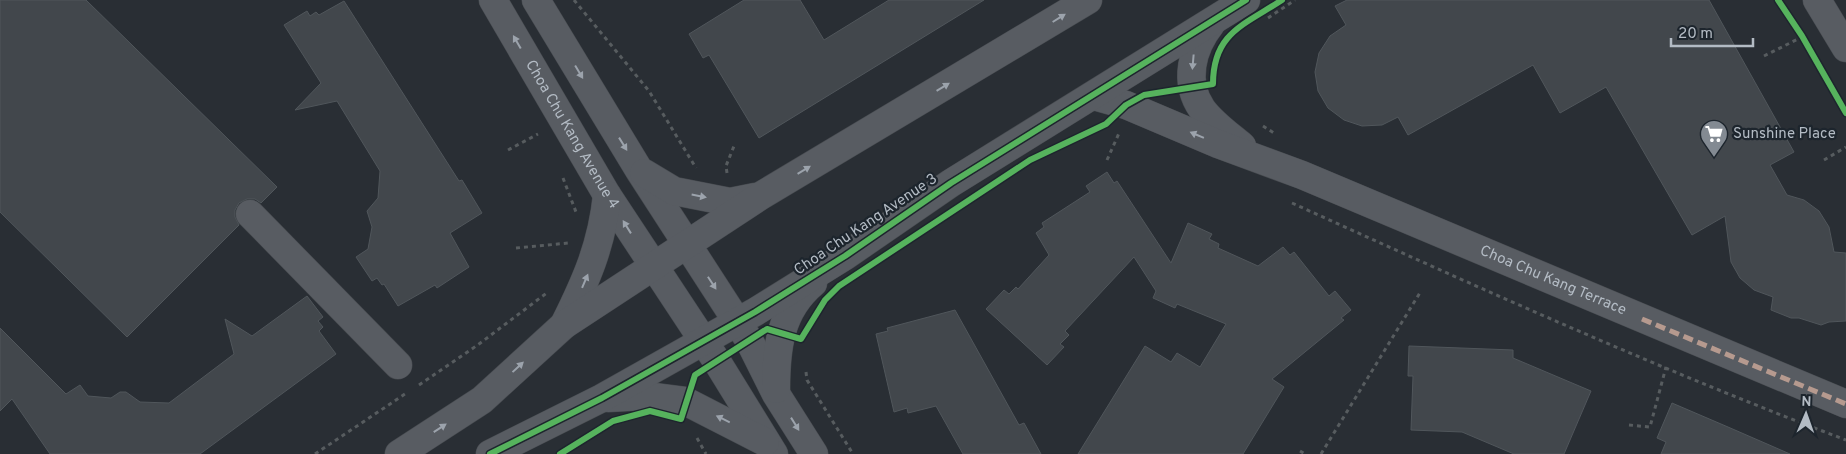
<svg xmlns="http://www.w3.org/2000/svg" width="1846" height="454" viewBox="0 0 1846 454" font-family="Overpass,sans-serif">
<style>
.building{fill:#42474c;stroke:#50565b}
.lines{fill:none;stroke-linecap:round;stroke-linejoin:round}
.minor-casing{stroke:#464a4f;stroke-width:29}
.path{stroke:#575c5f;stroke-width:3;stroke-dasharray:4 4;stroke-linecap:butt}
.minor{stroke:#585c62;stroke-width:28}
.quiet{stroke:#b69a8f;stroke-width:5;stroke-dasharray:10 5;stroke-linecap:butt}
.cycleway-casing{stroke:#1d252d;stroke-width:9}
.cycleway{stroke:#56b35d;stroke-width:6}
.oneway{fill:#9ca3ac}
.labels{text-anchor:middle;dominant-baseline:central;stroke-width:4.5;stroke-linejoin:round;paint-order:stroke}
.poi-label{font-size:15px;fill:#b3bbc4;stroke:#1d252d;text-anchor:start}
.street-label{font-size:15px;fill:#b3bbc4;stroke:#1d252d}
</style>
<rect width="100%" height="100%" fill="#292e34"/>
<!-- building -->
<g class="building">
<path d="M0 0H86L277 187 261 203 255 199H247L239 203 235 210V217L239 225 127 337 0 212Z"/>
<path d="M744 0H800L824 40 889 0H984L759 138 709 55 703 58 689 34Z"/>
<path d="M1347 0H1709L1794 152 1770 165 1787 195 1804 200 1819 211 1829 227 1834 252 1846 253V321L1829 322 1821 325 1799 318H1791L1771 310 1773 297 1754 290 1740 278 1731 262 1725 216 1692 235 1606 87 1560 113 1533 65 1408 135 1398 117 1382 125 1362 126 1344 120 1328 108 1318 91 1315 72 1319 53 1330 36 1346 25 1335 6Z"/>
<path d="M344 1 459 181 462 180 482 213 450 233 469 267 437 288 435 285 398 306 384 284 382 285 377 278 372 281 356 257 368 249 372 227 367 211 378 198 380 171 337 101 295 110 321 83 284 25 307 11 310 16 316 12 319 15Z"/>
<path d="M1107 172 1114 183 1117 181 1171 263 1188 223 1212 234 1209 239 1219 244 1218 248 1258 266 1283 247 1290 255 1294 252 1329 296 1335 291 1351 310 1341 318 1344 320 1272 379 1284 387 1243 454H1078L1145 346 1171 362 1177 353 1200 367 1226 324 1177 304 1175 308 1153 298 1156 291 1134 257 1065 331 1069 335 1060 344 1064 347 1047 365 986 309 1004 290 1009 294 1016 287 1018 289 1049 255 1036 233 1044 227 1042 223 1090 192 1086 186Z"/>
<path d="M307 296 323 317 318 321 323 327 319 331 336 354 200 454H50L12 399 0 411V328L66 394 80 385 88 396 111 398 120 392H126L140 402 169 403 234 354 225 319 252 336Z"/>
<path d="M955 310 1019 425 1024 423 1041 454H963L936 406 908 413 907 408 894 412 876 334 888 331 887 328Z"/>
<path d="M1409 346 1513 350V358L1591 391 1564 454H1514L1462 432 1411 430 1413 376H1408Z"/>
<path d="M1672 403 1728 427 1790 454H1661L1666 442 1657 438Z"/>
</g>
<g class="lines">
<defs>
<g id="minor">
<path id="s1" d="M493 0 607 195 716 360 774 454"/>
<path d="M536 0 639 170 749 340 776 394 814 454"/>
<path d="M1817 0 1846 48"/>
<path d="M1211 24C1192 48 1183 82 1202 109 1212 123 1229 135 1242 146"/>
<path id="s2" d="M1094 96 1126 105 1218 144 1302 175 1846 404"/>
<path d="M644 173 674 191 730 202 755 197"/>
<path d="M250 214 398 365"/>
<path d="M564 325C586 281 602 245 607 195"/>
<path d="M776 389C776 348 780 311 813 283"/>
<path d="M608 398 646 396 685 401 765 442"/>
<path d="M399 454 482 400 564 325 762 195 1088 0"/>
<path d="M490 454 602 398 755 312 845 256 951 183 1246 0"/>
</g>
</defs>
<!-- minor casing -->
<use href="#minor" class="minor-casing"/>
<!-- path -->
<g class="path">
<path d="M574 0 649 91 696 168"/>
<path d="M1268 18 1295 0"/>
<path d="M1764 56 1806 35"/>
<path d="M1263 126 1274 133"/>
<path d="M508 150 538 134"/>
<path d="M1107 160 1120 131"/>
<path d="M1824 160 1846 147"/>
<path d="M727 173 726 166 734 146"/>
<path d="M563 178 576 212"/>
<path d="M1292 203C1475 286 1658 369 1846 440"/>
<path d="M516 248 569 243"/>
<path d="M806 372 807 380 853 454"/>
<path d="M419 385 479 344 548 292"/>
<path d="M1629 425 1650 427 1666 367"/>
<path d="M697 438 706 454"/>
<path d="M1300 451 1305 454"/>
<path d="M315 454 408 392"/>
<path d="M1321 454 1421 291"/>
</g>
<!-- minor -->
<use href="#minor" class="minor"/>
<!-- quiet -->
<path class="quiet" d="M1642 319 1846 404"/>
<defs>
<g id="cycleway">
<path d="M1778 0 1802 36 1846 113"/>
<path d="M490 454 602 398 755 312 845 256 951 183 1246 0"/>
<path d="M560 454 613 421 650 411 681 419 695 375 767 329 801 339 825 300 839 286 1030 160 1106 124 1126 105 1144 95 1213 84C1213 33 1244 25 1282 0"/>
</g>
</defs>
<!-- cycleway casing -->
<use href="#cycleway" class="cycleway-casing"/>
<!-- cycleway -->
<use href="#cycleway" class="cycleway"/>
</g>
<!-- one-way arrows -->
<defs><path id="oneway-solid" d="M-6-.8H1V-3.2L6.5 0L1 3.2V.8H-6Z" transform="scale(1.25)"/></defs>
<g class="oneway">
<use href="#oneway-solid" transform="translate(1059 18) rotate(-32)"/>
<use href="#oneway-solid" transform="translate(517 42) rotate(-120)"/>
<use href="#oneway-solid" transform="translate(1193 62) rotate(95)"/>
<use href="#oneway-solid" transform="translate(579 72) rotate(59)"/>
<use href="#oneway-solid" transform="translate(943 87) rotate(-31)"/>
<use href="#oneway-solid" transform="translate(1197 135) rotate(-157)"/>
<use href="#oneway-solid" transform="translate(623 144) rotate(58)"/>
<use href="#oneway-solid" transform="translate(804 170) rotate(-31)"/>
<use href="#oneway-solid" transform="translate(699 196) rotate(11)"/>
<use href="#oneway-solid" transform="translate(627 227) rotate(-122)"/>
<use href="#oneway-solid" transform="translate(585 281) rotate(-67)"/>
<use href="#oneway-solid" transform="translate(712 283) rotate(57)"/>
<use href="#oneway-solid" transform="translate(518 367) rotate(-43)"/>
<use href="#oneway-solid" transform="translate(723 419) rotate(-154)"/>
<use href="#oneway-solid" transform="translate(795 424) rotate(58)"/>
<use href="#oneway-solid" transform="translate(440 428) rotate(-33)"/>
</g>
<!-- icons -->
<defs>
<symbol id="supermarket-pin" viewBox="-11 -11 22 30"><path d="M0 17L-7.5 6A9.5 9.5 0 1 1 7.5 6Z" fill="#838a92" stroke="#1d252d"/><path d="M-6-5.5h2.5l.6 2H6L4.5 2H-2.5L-4.4-4H-6ZM-1.5 3.2a1.3 1.3 0 1 0 .1 0ZM3 3.2a1.3 1.3 0 1 0 .1 0Z" fill="#fff"/></symbol>
</defs>
<g fill-rule="evenodd">
<use href="#supermarket-pin" x="1698" y="118" width="32" height="43"/>
</g>
<g class="labels">
<!-- poi labels -->
<g class="poi-label">
<text x="1733" y="134">Sunshine Place</text>
</g>
<!-- street labels -->
<g class="street-label">
<text stroke="none"><textPath href="#s1" startOffset="156">Choa Chu Kang Avenue 4</textPath></text>
<text transform="translate(866 225) rotate(-34)">Choa Chu Kang Avenue 3</text>
<text stroke="none"><textPath href="#s2" startOffset="495">Choa Chu Kang Terrace</textPath></text>
</g>
</g>
<!-- north arrow -->
<g transform="translate(1806 414) rotate(2)" stroke="#1d252d" stroke-width="4" paint-order="stroke">
<path d="M0-4L9 19L0 12L-9 19Z" fill="#b3bbc4"/>
<text y="-8" font-size="14" font-weight="bold" text-anchor="middle" fill="#b3bbc4">N</text>
</g>
<!-- scale -->
<path d="M1671 38v8h82v-8" fill="none" stroke="#b3bbc4" stroke-width="2.5"/>
<text x="1678" y="38" font-size="15" fill="#b3bbc4" stroke="#1d252d" stroke-width="4" paint-order="stroke">20 m</text>
</svg>
